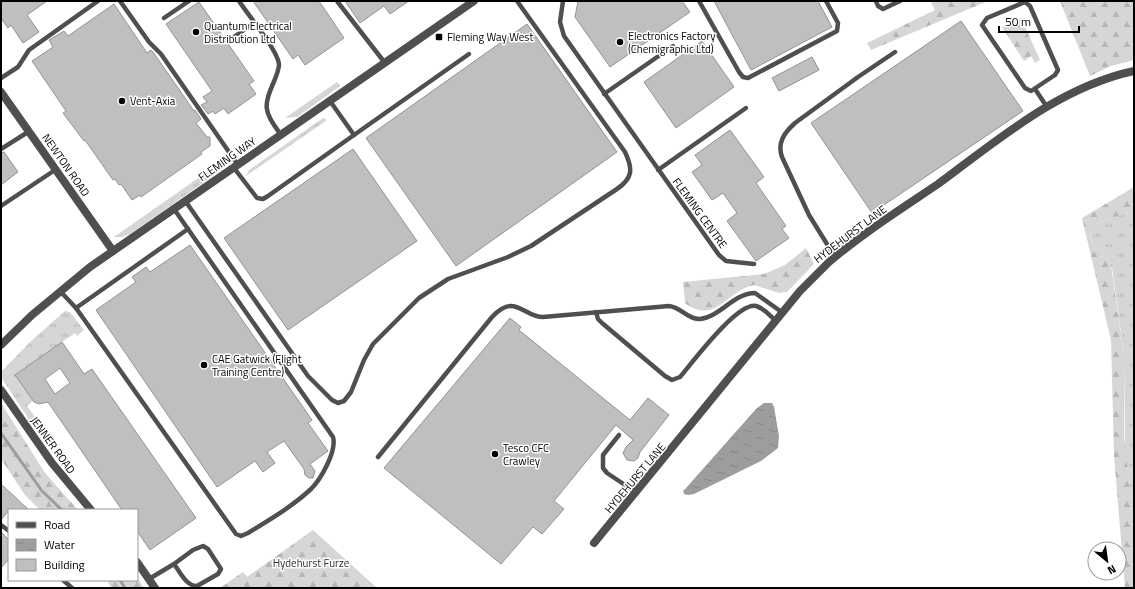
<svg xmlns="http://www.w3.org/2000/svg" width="1135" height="589" viewBox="0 0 1135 589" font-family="'Titillium Web',sans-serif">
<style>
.grass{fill:url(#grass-tufts)}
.forest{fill:url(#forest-firs)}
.water{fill:url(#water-ripples)}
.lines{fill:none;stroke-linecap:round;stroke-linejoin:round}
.stream{stroke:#9d9d9d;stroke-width:3}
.building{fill:#bfbfbf;stroke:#939393;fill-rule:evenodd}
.service{stroke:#4f4f4f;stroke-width:4.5}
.minor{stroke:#4f4f4f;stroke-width:8}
.tertiary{stroke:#4f4f4f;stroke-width:8}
.poi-dot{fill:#000;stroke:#fff;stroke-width:1.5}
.labels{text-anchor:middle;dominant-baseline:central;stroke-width:3;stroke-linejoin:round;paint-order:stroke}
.poi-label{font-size:11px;fill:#000;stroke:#fff;text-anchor:start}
.street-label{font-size:11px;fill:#000;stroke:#fff}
.park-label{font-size:11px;fill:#2d2d2d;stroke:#fff}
</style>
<defs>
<pattern id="grass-tufts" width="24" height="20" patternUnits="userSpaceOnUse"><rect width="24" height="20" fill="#d6d6d6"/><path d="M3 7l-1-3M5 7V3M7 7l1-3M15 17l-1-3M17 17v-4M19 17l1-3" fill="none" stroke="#b6b6b6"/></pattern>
<pattern id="forest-firs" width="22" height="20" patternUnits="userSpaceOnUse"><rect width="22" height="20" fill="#d6d6d6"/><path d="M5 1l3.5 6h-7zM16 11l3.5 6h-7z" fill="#b6b6b6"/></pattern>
<pattern id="water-ripples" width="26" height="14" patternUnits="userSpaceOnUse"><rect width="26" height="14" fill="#9d9d9d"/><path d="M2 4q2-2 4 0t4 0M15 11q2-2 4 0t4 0" fill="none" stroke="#858585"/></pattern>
</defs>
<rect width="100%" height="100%" fill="#fff"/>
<!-- grass -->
<g class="grass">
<path d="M337 82 340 86 297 117 285 118Z"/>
<path d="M323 118 327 120 246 176 249 170Z"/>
<path d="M224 160V167L220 171 130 234 122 237H114Z"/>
<path d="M1134 210V527L1125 450 1124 355 1112 268 1108 260 1095 253 1090 231 1084 228Z"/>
<path d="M65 311 70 312 84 330 77 336 75 333 15 375 33 401 27 406 45 431 38 430 34 427 1 377V372L30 342Z"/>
</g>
<!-- forest -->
<g class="forest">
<path d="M935 1H988L871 50 867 43 935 10 931 3Z"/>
<path d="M1060 1H1134V60L1111 66 1090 76Z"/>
<path d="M1021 18 1040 60 1035 63 1031 56 1024 61 1002 27Z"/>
<path d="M1134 187V210L1085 228 1090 231 1095 253 1108 260 1111 265 1124 355V435L1134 527V588H1125L1114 455 1111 340 1082 218Z"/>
<path d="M806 248 814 264 787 292 779 293 754 285C727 290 715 326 685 303L683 282 764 274 785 265Z"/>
<path d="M1 403 45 473 78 510H40L25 495 1 459Z"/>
<path d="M313 530 377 588H220L243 572 247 577Z"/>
<path d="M137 577 144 588H111L107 580H137Z"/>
</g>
<!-- water -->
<path class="water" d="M764 403H772L774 407 779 436 778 448 761 461 694 494 688 495 684 494 683 491 686 488 756 409Z"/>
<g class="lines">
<!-- stream -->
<g class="stream">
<path d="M1 433 42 491 62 510"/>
<path d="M120 580 125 588"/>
</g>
</g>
<!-- building -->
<g class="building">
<path d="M1 1H47L27 15 39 32 23 43 11 25 8 28 1 18Z"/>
<path d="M253 1H319L344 38 305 65 298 55 293 59Z"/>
<path d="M345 1H409L390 14 384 6 360 23Z"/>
<path d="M578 1H682L690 12 610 67 575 17Z"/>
<path d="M714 1H818L832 27 751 70Z"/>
<path d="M199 2 254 81 249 84 256 94 228 114 224 108 215 114 213 111 208 114 201 105 207 102 203 97 212 91 166 24Z"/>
<path d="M114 4 147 53 151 50 153 52 194 111 195 110 201 119 196 123 207 137H210V146L201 152 202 154 141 197 140 195 132 200 121 184 119 185 115 179 113 180 85 140 84 141 63 113 66 111 32 61 53 47 49 40 64 31 68 36Z"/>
<path d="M961 21 1023 111 872 213 811 123Z"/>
<path d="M527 24 617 152 456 266 366 138Z"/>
<path d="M702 41 734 87 676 128 644 82Z"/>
<path d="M812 57 819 70 779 91 772 78Z"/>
<path d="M730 130 764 177 756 183 786 226 782 229 789 238 756 261 727 221 737 213 723 193 712 200 692 172 702 165 695 155Z"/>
<path d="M353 149 417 241 288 330 224 238Z"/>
<path d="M4 152 18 172 1 185V153Z"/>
<path d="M190 245 312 420 308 423 328 451 310 464 315 471 313 478H309L305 475 304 469 284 441 267 452 275 463 263 472 255 461 217 487 96 310 136 282 132 277 146 267 150 272Z"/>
<path d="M510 318 521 327 519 330 630 420 648 398 669 415 640 452 638 458 634 461 627 460 623 453 626 447 633 440 616 425 554 501 564 509 542 534 533 527 501 564 384 468Z"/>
<path d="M62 342 84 374 92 369 196 518 150 550 137 531V510H122L48 402 39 404 34 402 15 375ZM60 368 70 383 55 394 45 379Z"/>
<path d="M1 484 29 510H9L1 520Z"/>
<path d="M1 532 9 540V559L1 568Z"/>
</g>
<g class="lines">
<!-- service -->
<g class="service">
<path d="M120 1 149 42 161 54 238 165"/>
<path d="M239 1C248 15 277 49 279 64 279 69 277 74 275 79 263 107 263 110 281 135"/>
<path d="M337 1 385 63"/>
<path d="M563 1 560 22 564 36 719 255 726 261 754 264"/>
<path d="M699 1 739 72 743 77 748 78 837 31 838 23 826 1"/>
<path d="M876 1 878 6 883 9 900 1"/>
<path d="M1025 2 1030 6 1058 70 1055 75 1031 91 1025 88 982 25 987 18Z"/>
<path d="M164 18 189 1"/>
<path d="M231 39 254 23"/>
<path d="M1 78 18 67 29 50 98 1"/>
<path d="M1035 89 1047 107"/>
<path d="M604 94 673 46"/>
<path d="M354 135 469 54"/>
<path d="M1 149 28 132"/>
<path d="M234 168 257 198 263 199 268 196 354 135 330 101"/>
<path d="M658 170 746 108"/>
<path d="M186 202 308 376 332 400 338 403 344 401 351 392 364 360 373 344 419 298 448 279 508 257 531 246 617 189C633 178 633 169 625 152L517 1"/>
<path d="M1 206 55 170"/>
<path d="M835 257 809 215 782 157C777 143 784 133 795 123L858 77 895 52"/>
<path d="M60 291 76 308 236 534 241 536 248 533C269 520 293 506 311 489 321 479 337 451 333 437L174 209"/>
<path d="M76 308 188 229"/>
<path d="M596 312 598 319 602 323 665 376 672 380 680 377C692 363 737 302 756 306 764 308 770 316 776 321"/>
<path d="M619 435 603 455V468L607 473 637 493"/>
<path d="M378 457 492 317C515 292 523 317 543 317L669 306C681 307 688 320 700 319 720 317 734 293 755 293L783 313"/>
<path d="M1 525 9 531"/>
<path d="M149 579 174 564C180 572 186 586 197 586L218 574 221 569 208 549 203 546 193 550 174 564"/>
<path d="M63 580 72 588"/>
</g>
<!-- minor -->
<g class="minor">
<path d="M1 92 113 251"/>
<path d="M1 390 52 463 91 510"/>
<path d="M594 543 800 291 829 262C863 233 901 209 938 184 998 140 1059 87 1134 71"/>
<path d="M137 562 155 588"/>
</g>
<!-- tertiary -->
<path class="tertiary" d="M1 345 32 315 90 267 474 1"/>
</g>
<!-- markers -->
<g class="poi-dot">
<circle cx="196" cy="32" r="4"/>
<rect x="435" y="33" width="8" height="8" rx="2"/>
<circle cx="620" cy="42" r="4"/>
<circle cx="122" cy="101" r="4"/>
<circle cx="204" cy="365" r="4"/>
<circle cx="495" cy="454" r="4"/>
</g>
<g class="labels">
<!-- poi labels -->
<g class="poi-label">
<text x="204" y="26">Quantum Electrical<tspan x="204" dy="13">Distribution Ltd</tspan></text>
<text x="628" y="36">Electronics Factory<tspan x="628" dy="13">(Chemigraphic Ltd)</tspan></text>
<text x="447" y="37">Fleming Way West</text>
<text x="130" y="101">Vent-Axia</text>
<text x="212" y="359">CAE Gatwick (Flight<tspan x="212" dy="13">Training Centre)</tspan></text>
<text x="503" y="448">Tesco CFC<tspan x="503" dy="13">Crawley</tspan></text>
</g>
<!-- street labels -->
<g class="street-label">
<text transform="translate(227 159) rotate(-35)">FLEMING WAY</text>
<text transform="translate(66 165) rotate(55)">NEWTON ROAD</text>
<text transform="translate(700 213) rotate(54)">FLEMING CENTRE</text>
<text transform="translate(850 234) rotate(-37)">HYDEHURST LANE</text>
<text transform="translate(53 445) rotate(54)">JENNER ROAD</text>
<text transform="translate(635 478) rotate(-50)">HYDEHURST LANE</text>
</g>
<!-- park labels -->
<g class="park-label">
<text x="311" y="563">Hydehurst Furze</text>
</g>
</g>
<!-- border -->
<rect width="1135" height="589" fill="none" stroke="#000000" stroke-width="4"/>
<!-- legend -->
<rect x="8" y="509" width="130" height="72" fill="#ffffff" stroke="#999999"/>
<rect x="16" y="522" width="20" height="6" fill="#4f4f4f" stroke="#999999"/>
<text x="44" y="529" font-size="12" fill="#000000">Road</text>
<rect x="16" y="539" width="20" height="12" fill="url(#water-ripples)" stroke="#999999"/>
<text x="44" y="549" font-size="12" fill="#000000">Water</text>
<rect x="16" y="559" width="20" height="12" fill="#bfbfbf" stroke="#999999"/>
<text x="44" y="569" font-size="12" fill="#000000">Building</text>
<!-- north arrow -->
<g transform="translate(1107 561) rotate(151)"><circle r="19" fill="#ffffff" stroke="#999999"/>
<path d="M0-3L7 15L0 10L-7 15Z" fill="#000000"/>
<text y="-6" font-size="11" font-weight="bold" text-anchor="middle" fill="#000000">N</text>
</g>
<!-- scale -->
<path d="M999 26v6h80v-6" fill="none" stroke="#000000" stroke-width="2"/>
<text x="1005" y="26" font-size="12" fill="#000000" stroke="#ffffff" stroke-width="3" paint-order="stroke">50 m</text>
</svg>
